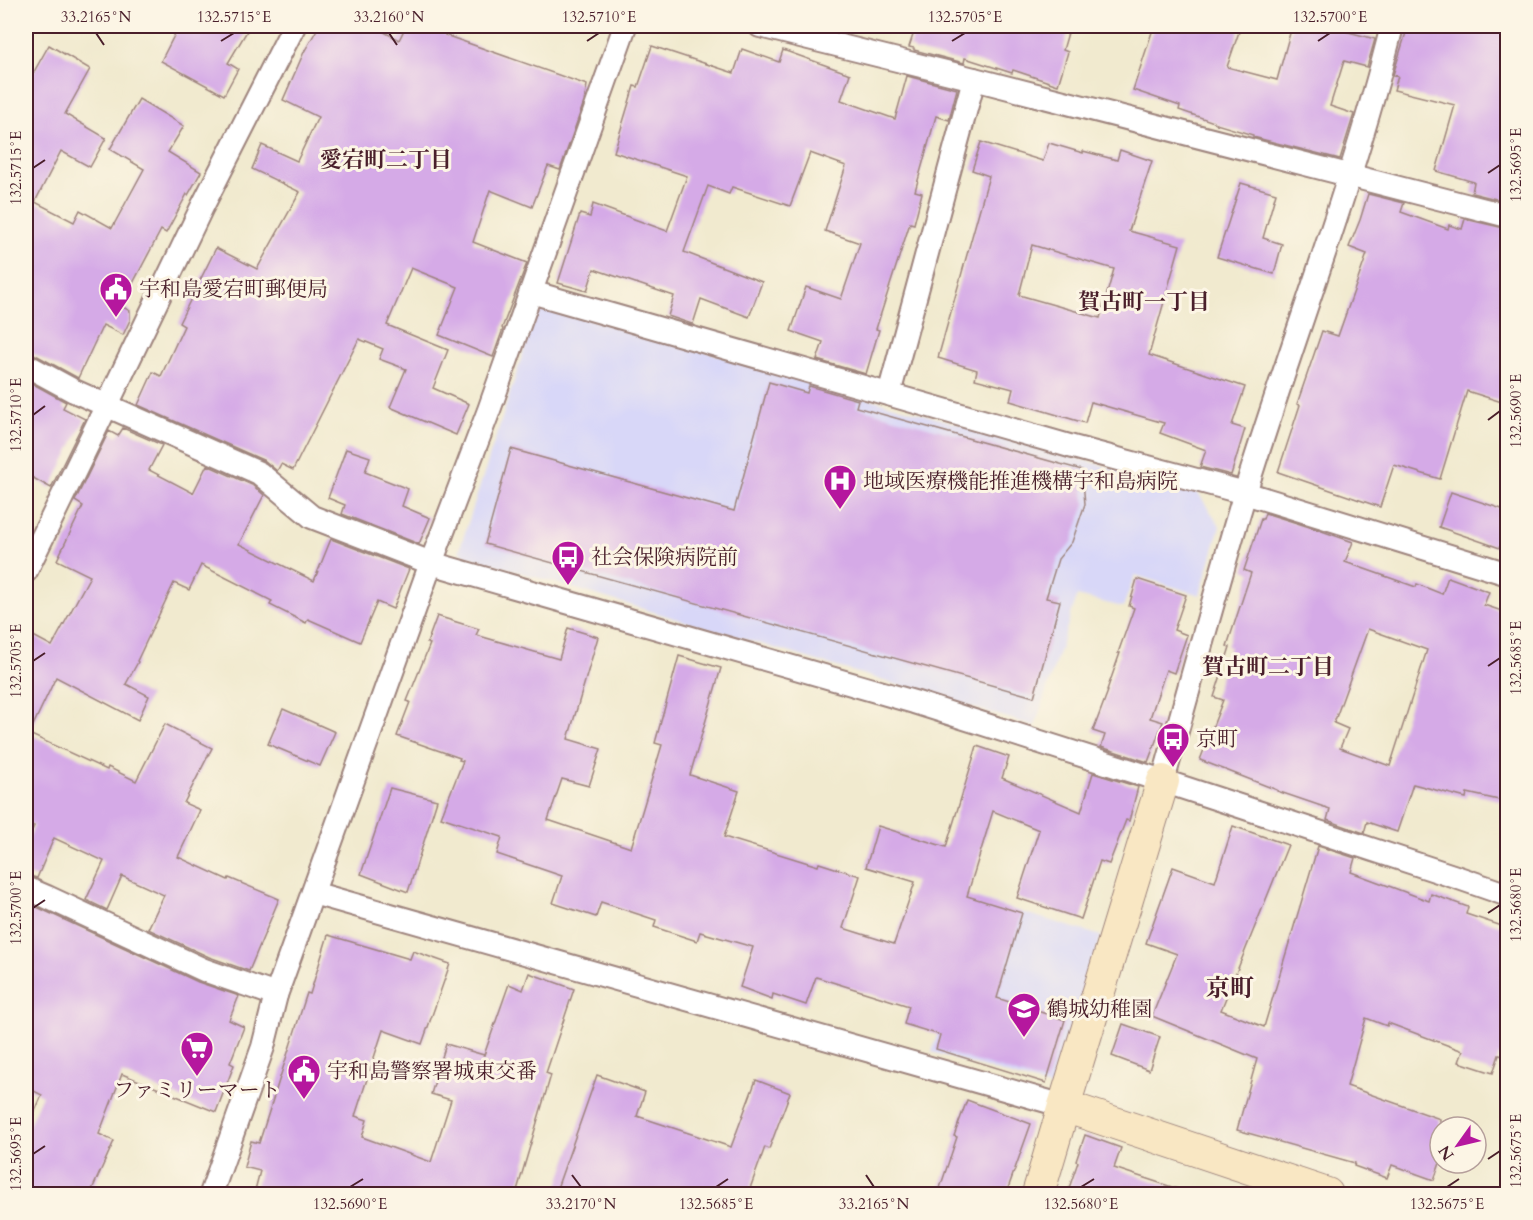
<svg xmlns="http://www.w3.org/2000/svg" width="1533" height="1220" viewBox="0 0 1533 1220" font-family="Cardo,'Noto Serif JP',serif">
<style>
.built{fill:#d8d7f8}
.building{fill:#d5aae7;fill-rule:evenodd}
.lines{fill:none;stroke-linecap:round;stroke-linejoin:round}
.street-casing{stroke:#9e847d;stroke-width:26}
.secondary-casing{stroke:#9e847d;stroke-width:34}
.street{stroke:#fff;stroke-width:22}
.secondary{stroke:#f9e7c3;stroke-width:32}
.ticks{fill:none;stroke:#4a1f2b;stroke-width:2}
.labels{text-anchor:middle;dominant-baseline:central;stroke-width:6;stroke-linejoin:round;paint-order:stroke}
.poi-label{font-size:21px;fill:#4a1f2b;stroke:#fcf5e5;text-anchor:start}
.neighbourhood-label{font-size:22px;font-weight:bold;fill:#4a1f2b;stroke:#fcf5e5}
.quarter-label{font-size:24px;font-weight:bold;fill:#4a1f2b;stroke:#fcf5e5}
.neatline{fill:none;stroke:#4a1f2b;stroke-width:2}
.ticks-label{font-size:15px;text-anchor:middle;fill:#4a1f2b}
</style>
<rect width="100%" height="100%" fill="#fcf5e5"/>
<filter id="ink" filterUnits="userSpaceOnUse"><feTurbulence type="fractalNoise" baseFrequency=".0167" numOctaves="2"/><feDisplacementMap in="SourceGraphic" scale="12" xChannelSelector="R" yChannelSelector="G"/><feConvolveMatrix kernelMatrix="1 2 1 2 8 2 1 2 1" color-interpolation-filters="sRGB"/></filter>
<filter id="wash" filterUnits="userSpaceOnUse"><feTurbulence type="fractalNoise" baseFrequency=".008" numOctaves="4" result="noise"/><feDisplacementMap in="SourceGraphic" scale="24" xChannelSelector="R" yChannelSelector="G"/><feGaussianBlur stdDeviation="1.35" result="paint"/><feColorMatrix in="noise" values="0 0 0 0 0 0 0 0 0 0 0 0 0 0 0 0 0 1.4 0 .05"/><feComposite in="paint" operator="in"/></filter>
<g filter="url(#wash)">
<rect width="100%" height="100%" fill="#f1eacf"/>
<!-- built -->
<g class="built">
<path d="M547 306 1198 493 1220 526 1200 595 1135 575 1123 607 1077 596 1035 726 466 556 459 551 536 313Z"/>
<path d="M978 899 1101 936 1056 1089 932 1052Z"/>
</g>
<g id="blocks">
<!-- building -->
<g class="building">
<path d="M179 26H250L228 63 238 69 224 95 161 61Z"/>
<path d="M319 26H373L399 40 406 26H448L445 35 587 85 584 102 560 170 548 166 532 207 490 190 473 242 527 263 502 328 503 329 493 357 439 335 458 287 411 268 387 325 448 350 433 388 469 404 456 435 390 407 406 369 379 359 383 349 359 339 293 470 281 464 277 471 265 461 138 405 153 372 161 376 184 326 179 323 216 248 257 269 300 192 252 169 262 145 297 161 318 117 283 100 304 52Z"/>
<path d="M916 26H1070L1063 50 1068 52 1058 85 1013 70 1012 73 965 58 964 63 914 50V48L909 47Z"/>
<path d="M1154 26H1241L1227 67 1277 80 1292 26H1326L1375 39 1367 67 1344 61 1330 106 1354 114 1340 159 1253 137V135L1216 124 1217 123 1179 110 1180 106 1133 90Z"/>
<path d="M1408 26H1508V202L1472 193 1474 182 1436 171 1455 105 1394 90 1398 76 1393 75Z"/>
<path d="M49 45 90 69 65 114 106 138 90 167 61 151 35 202 74 222 80 210 112 228 144 169 110 149 139 99 184 126 168 152 201 172 188 195 187 194 166 233 161 230 121 306 130 311V320L123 335 103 325 78 378 32 353 26 352V86Z"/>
<path d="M652 46 734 73 742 49 779 62 783 50 850 74 841 100 895 119 907 76 957 89 949 120 936 116 915 191 922 193 914 224 910 223 876 329 879 330 866 374 817 360 823 342 791 331 806 287 841 299 860 243 825 231 846 166 810 153 790 206 732 187 729 194 708 186 684 252 762 282 749 317 701 299 693 324H692L668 316 674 296 594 269 587 291 558 283 580 214 590 217 593 204 667 231 687 176 614 152 634 86 638 87Z"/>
<path d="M981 142 1043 161 1049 143 1083 153V151L1117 160 1120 150 1152 161 1129 231 1180 245 1149 355 1245 387 1232 425 1245 429 1231 475 1200 467 1206 450 1160 433 1164 423 1091 402 1085 423 1010 401 1013 389 975 379 977 370 938 358 989 176 972 170ZM1032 245 1114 269 1100 318 1019 295Z"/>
<path d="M1241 183 1276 193 1263 238 1282 244 1274 274 1217 257Z"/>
<path d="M1368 194 1404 203 1401 212 1448 229 1449 225 1462 229 1465 219 1508 229V404L1467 391 1440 479 1394 465 1380 507 1278 472 1300 405 1297 404 1322 331 1338 336 1367 254 1349 247 1360 220Z"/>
<path d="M26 380 66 402 63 408 85 419 51 488 26 474Z"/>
<path d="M769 382 807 393 809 386 858 400 856 407 1082 470 1085 504 1072 542 1058 559 1046 598 1060 601 1034 697 485 544 511 449 734 511Z"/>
<path d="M123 428 162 445 149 470 193 493 207 465 252 485 264 495 239 544 314 581 331 539 409 569 393 609 377 602 360 642 308 619 306 623 270 605 272 601 201 565 189 590 174 583 137 661 138 662 126 684 149 696 138 720 56 677 29 734 107 770 108 767 136 781 165 724 212 748 184 803 200 810 178 857 228 880 229 878 279 899 249 971 209 957 148 929 164 895 122 876 107 910 86 900 104 861 54 838 37 878 26 875V844L34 826 26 822V632L52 646 90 576 57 560 83 506 75 501 109 431 118 436Z"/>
<path d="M346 449 370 457 365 472 408 489 402 506 430 518 419 544 342 514 345 505 328 498Z"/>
<path d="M1451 492 1508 511V528L1500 548 1439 527Z"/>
<path d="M1265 513 1316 529 1353 542 1345 562 1416 587 1417 584 1442 594 1448 577 1489 592 1484 605 1508 613V802L1467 793 1466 798 1413 784 1397 832 1367 822 1364 833 1327 820 1330 809 1277 791V790L1200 760 1223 700 1214 697 1230 647 1227 646 1251 573 1244 570 1261 519H1263ZM1368 629 1427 650 1390 766 1340 748 1348 729 1334 723Z"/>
<path d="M1137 579 1186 595 1174 630 1187 635 1174 673 1166 670 1150 718 1163 722 1148 762 1101 747 1105 735 1093 731 1108 691 1107 690 1120 653H1118L1134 608 1129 606Z"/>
<path d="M437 616 479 629 476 635 559 659 568 628 598 637 568 739 601 749 589 786 562 779 548 820 631 848 662 745 655 743 679 656 721 668 690 775 739 791 724 837 818 866 819 863 860 876 843 928 894 944 915 882 866 867 878 826 946 847 977 746 1009 757 1002 778 1081 812 1093 773 1138 787 1129 821 1126 820 1109 864 1100 861 1081 919 1017 898 1039 830 993 811 967 896 1022 913 997 998 1065 1020 1046 1083 936 1049 940 1035 904 1024 909 1006 816 977 806 1005 773 994 772 999 740 987 753 947 700 932 697 941 654 927 656 920 601 902 596 917 553 903 562 876 497 854 502 837 441 817 463 761 459 760 460 758 397 736 410 702 407 701 430 644 427 643Z"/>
<path d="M283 709 335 732 320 766 268 744Z"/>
<path d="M390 788 437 800 408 892 361 874Z"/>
<path d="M1233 826 1288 845 1221 1010 1264 1027 1318 846 1355 858 1351 872 1429 901 1431 894 1468 907 1466 914 1508 928V1057L1499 1055 1493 1073 1459 1062 1463 1051 1388 1023 1387 1026 1366 1018 1347 1086 1440 1119V1163L1434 1180 1392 1165 1387 1178 1354 1166 1355 1163 1237 1130 1257 1059 1152 1016 1177 954 1146 943 1173 867 1215 882Z"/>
<path d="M26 902 198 982 239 996 229 1020 244 1027 230 1063 234 1065 216 1112 122 1074 99 1134 114 1141 90 1194H26V1132L42 1095 26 1087Z"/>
<path d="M328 935 410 959 413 951 450 964 422 1044 383 1030 355 1116 367 1120 362 1137 431 1162 451 1100 431 1094 446 1044 484 1055 509 984 523 990 529 973 574 989 546 1073 551 1075 516 1194H254L260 1171 244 1167 251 1141 259 1143 307 993 310 994Z"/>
<path d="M1123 1024 1160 1037 1149 1070 1112 1056Z"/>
<path d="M597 1075 645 1092 637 1116 731 1147 756 1080 790 1093 769 1149 765 1147 748 1194H555Z"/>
<path d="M967 1100 1031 1124 1006 1194H938L957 1137 954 1136Z"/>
<path d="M1085 1135 1121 1148 1114 1168 1181 1190 1180 1194H1067L1078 1162 1076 1161Z"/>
</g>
</g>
</g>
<g filter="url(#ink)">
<use href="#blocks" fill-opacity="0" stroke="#9e847d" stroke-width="1.5"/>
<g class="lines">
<defs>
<g id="street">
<path d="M760 26 974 79 1508 216"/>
<path d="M531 292 1073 447 1245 493 1508 574"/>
<path d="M26 365 74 391 259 473 312 517 431 563 914 702 1163 781 1456 877 1508 895"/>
<path d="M889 394 974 79"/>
<path d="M26 571 107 405 202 207 294 26"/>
<path d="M1163 781C1190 685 1216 589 1245 493 1293 337 1353 184 1392 26"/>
<path d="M26 888 47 897 204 970 276 995"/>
<path d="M313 893 1064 1106"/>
<path d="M211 1194 263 1047 276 995 431 563 489 410 625 26"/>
</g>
<g id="secondary">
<path d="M1064 1106 1327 1194"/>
<path d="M1038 1194 1064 1106 1163 781"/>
</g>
</defs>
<!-- street casing -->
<use href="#street" class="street-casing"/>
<!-- secondary casing -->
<use href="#secondary" class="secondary-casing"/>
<!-- street -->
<use href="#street" class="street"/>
<!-- secondary -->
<use href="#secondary" class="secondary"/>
</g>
</g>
<!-- ticks -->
<path class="ticks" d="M96 33 104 45M389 33 397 45M221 41 234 33M587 41 599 33M952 41 965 33M1318 41 1330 33M33 168 45 160M1488 173 1500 165M33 415 45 406M1488 420 1500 411M33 661 45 653M1488 666 1500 658M33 908 45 900M1488 913 1500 905M33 1154 45 1146M1488 1159 1500 1151M572 1175 581 1187M866 1175 874 1187M350 1187 363 1179M716 1187 728 1179M1081 1187 1094 1179M1447 1187 1459 1179"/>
<!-- icons -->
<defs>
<symbol id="civic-pin" viewBox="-11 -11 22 30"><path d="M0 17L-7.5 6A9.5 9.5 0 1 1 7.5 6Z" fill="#b5179e" stroke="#fcf5e5"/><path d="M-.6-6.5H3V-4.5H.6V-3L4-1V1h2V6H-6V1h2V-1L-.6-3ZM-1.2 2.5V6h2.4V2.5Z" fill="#fff"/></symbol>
<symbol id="hospital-pin" viewBox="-11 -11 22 30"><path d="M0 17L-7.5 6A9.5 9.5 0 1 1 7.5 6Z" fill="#b5179e" stroke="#fcf5e5"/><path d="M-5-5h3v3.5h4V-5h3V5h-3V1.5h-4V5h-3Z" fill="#fff"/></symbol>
<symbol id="bus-pin" viewBox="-11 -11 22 30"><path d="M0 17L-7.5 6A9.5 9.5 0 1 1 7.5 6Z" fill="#b5179e" stroke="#fcf5e5"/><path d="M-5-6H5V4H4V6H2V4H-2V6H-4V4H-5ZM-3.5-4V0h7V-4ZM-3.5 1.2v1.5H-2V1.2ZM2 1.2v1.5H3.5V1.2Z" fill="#fff"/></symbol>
<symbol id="school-pin" viewBox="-11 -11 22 30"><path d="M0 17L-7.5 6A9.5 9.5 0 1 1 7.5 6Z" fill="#b5179e" stroke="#fcf5e5"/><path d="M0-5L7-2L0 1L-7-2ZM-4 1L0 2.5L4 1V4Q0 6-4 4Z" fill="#fff"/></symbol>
<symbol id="supermarket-pin" viewBox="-11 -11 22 30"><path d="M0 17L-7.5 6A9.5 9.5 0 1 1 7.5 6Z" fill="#b5179e" stroke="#fcf5e5"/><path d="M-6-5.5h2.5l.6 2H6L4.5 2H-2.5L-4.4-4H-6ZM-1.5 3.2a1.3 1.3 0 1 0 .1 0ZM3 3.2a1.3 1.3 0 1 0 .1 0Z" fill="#fff"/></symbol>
</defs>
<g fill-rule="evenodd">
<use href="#civic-pin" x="97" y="270" width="38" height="52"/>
<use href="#hospital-pin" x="821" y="462" width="38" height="52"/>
<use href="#bus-pin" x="549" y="538" width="38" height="52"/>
<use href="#bus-pin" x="1154" y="720" width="38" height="52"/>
<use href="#school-pin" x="1005" y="990" width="38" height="52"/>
<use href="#supermarket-pin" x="178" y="1029" width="38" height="52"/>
<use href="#civic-pin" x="285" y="1052" width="38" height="52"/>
</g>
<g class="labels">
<!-- poi labels -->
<g class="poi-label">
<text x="139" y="289">宇和島愛宕町郵便局</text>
<text x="863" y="481">地域医療機能推進機構宇和島病院</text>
<text x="591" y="557">社会保険病院前</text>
<text x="1196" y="739">京町</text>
<text x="1047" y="1009">鶴城幼稚園</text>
<text x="327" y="1071">宇和島警察署城東交番</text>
<text x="197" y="1090" text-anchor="middle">ファミリーマート</text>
</g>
<!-- neighbourhood labels -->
<g class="neighbourhood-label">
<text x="386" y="160">愛宕町二丁目</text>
<text x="1144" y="302">賀古町一丁目</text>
<text x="1268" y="667">賀古町二丁目</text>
</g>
<!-- quarter labels -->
<g class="quarter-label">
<text x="1230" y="988">京町</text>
</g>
</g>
<!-- margin -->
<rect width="1533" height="1220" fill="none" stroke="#fcf5e5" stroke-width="66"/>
<!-- north arrow -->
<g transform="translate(1458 1145) rotate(236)"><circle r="28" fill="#fcf5e5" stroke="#b59f9b" stroke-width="1.5"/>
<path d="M0-4.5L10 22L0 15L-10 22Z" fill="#b5179e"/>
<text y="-9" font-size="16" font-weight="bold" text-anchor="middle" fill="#4a1f2b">N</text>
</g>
<rect x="33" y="33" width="1467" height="1154" class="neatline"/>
<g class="ticks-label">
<text x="96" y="22">33.2165°N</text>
<text x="234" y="22">132.5715°E</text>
<text x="389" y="22">33.2160°N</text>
<text x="599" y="22">132.5710°E</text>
<text x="965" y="22">132.5705°E</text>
<text x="1330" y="22">132.5700°E</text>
<text transform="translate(1516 165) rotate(-90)" y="5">132.5695°E</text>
<text transform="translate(16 168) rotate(-90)" y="5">132.5715°E</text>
<text transform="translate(1516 411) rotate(-90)" y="5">132.5690°E</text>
<text transform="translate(16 415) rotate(-90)" y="5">132.5710°E</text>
<text transform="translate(1516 658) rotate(-90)" y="5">132.5685°E</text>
<text transform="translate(16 661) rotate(-90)" y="5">132.5705°E</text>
<text transform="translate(1516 905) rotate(-90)" y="5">132.5680°E</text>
<text transform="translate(16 908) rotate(-90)" y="5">132.5700°E</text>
<text transform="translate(1516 1151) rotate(-90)" y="5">132.5675°E</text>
<text transform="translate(16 1154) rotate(-90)" y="5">132.5695°E</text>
<text x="350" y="1209">132.5690°E</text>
<text x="581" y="1209">33.2170°N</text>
<text x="716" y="1209">132.5685°E</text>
<text x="874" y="1209">33.2165°N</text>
<text x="1081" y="1209">132.5680°E</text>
<text x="1447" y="1209">132.5675°E</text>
</g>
</svg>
